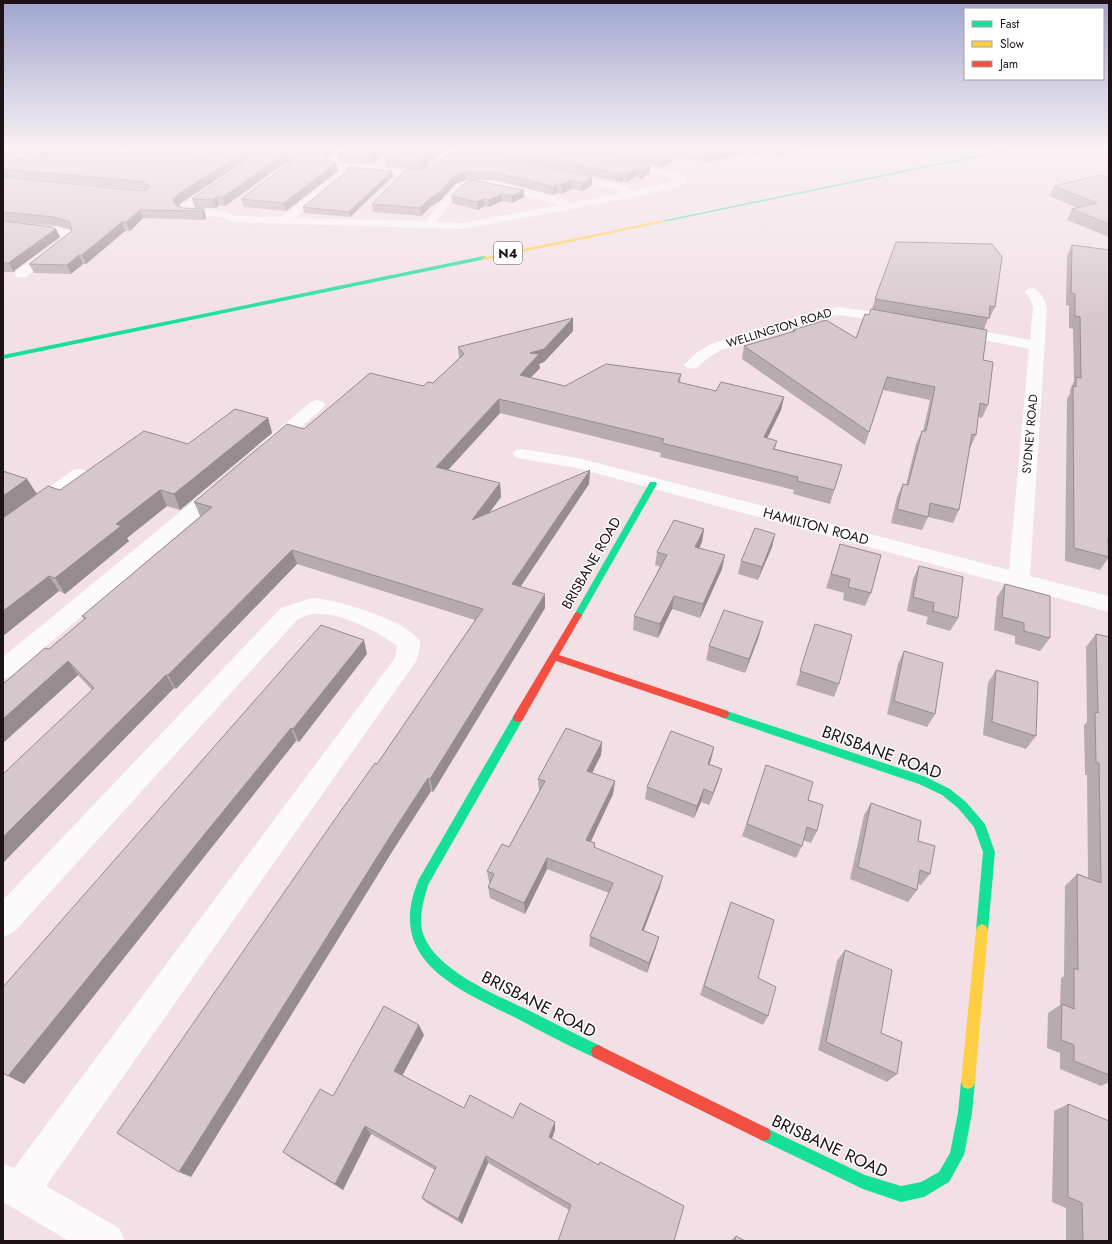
<svg xmlns="http://www.w3.org/2000/svg" width="1112" height="1244" viewBox="0 0 1112 1244" font-family="Jost,sans-serif">
<style>
.lines{fill:none;stroke-linecap:round;stroke-linejoin:round}
.lane{fill:#fdfafb;fill-rule:evenodd}
.street{fill:#fdfafb;fill-rule:evenodd}
.fast{fill:#16e098;fill-rule:evenodd}
.slow{fill:#ffcf43;fill-rule:evenodd}
.jam{fill:#f24e42;fill-rule:evenodd}
.wall{fill:#b8abaf;fill-rule:evenodd}
.shaded-wall{fill:#968b8f}
.building{fill:#d6c7cc;stroke:#968b8f}
.labels{text-anchor:middle;dominant-baseline:central;stroke-width:3;stroke-linejoin:round;paint-order:stroke}
.far-street-label{font-size:12px;fill:#1d1216;stroke:#fff}
.shield{fill:#fff;stroke:#61595c;stroke-width:1}
.shield-label{font-size:13px;font-weight:bold;fill:#1d1216}
.street-label{font-size:14px;fill:#1d1216;stroke:#fff}
.near-street-label{font-size:17px;fill:#1d1216;stroke:#fff}
</style>
<rect width="100%" height="100%" fill="#f2e0e6"/>
<g class="lines">
<!-- lane -->
<path class="lane" d="M31 149H40L13 161 8 160Z"/>
<!-- street -->
<g class="street">
<path d="M340 149H351L337 162 339 163 418 171 425 169 448 149H459L433 173 418 177 348 170 349 172 348 174 295 218 425 221 456 185C477 170 541 193 565 200L569 203 621 193 617 190 560 177 559 175 564 172 625 186 632 191 676 180 669 177 617 165 616 163 621 160 685 175 687 181 677 187 625 199 463 229 233 222C229 221 225 218 221 217 209 214 186 221 177 210L182 204 218 182 223 185 222 187 190 209 224 211 235 216 281 217 341 170 332 168 327 163 328 159ZM472 186 510 192 559 205 463 223 436 222C445 210 457 189 472 186Z"/>
<path d="M3 222 58 227 73 232 75 239 26 277H16L15 274 16 271 63 237 56 234 3 228Z"/>
<path d="M1032 288C1041 290 1045 300 1047 308L1030 576 1109 596V612L577 468 516 458 513 454 516 450 522 449 578 458 1009 570 1029 349 958 335 953 334 951 331 953 328 958 327 1030 340 1033 308 1031 300 1025 292 1027 289Z"/>
<path d="M840 307 894 315 899 316 901 319 899 322 894 323 840 315 828 316 721 350C716 353 711 356 707 359 699 365 697 371 687 368L684 365 696 353 711 344 822 309Z"/>
<path d="M317 400 323 402 325 405 323 408 276 449 270 450 264 449 261 445 264 441 311 402Z"/>
<path d="M79 469 85 470 88 474 85 478 10 534 3 535V520L73 470Z"/>
<path d="M220 483 227 485 229 489 227 493 11 676 3 679V657L213 485Z"/>
<path d="M312 598C333 598 412 622 420 642 421 647 418 655 417 660L46 1186 119 1228 125 1241H69L3 1202V1164L14 1168 395 658 397 646C377 631 340 612 314 614 308 614 302 618 297 620L14 932 3 937V900L281 608Z"/>
</g>
<!-- fast -->
<g class="fast">
<path d="M1007 149H1016L663 222 661 221Z"/>
<path d="M484 256 486 257V259L3 359V355Z"/>
<path d="M650 482H656L657 484 581 617H575L574 615Z"/>
<path d="M724 710 926 777 950 789 966 802 985 824 995 852 988 930 986 934 982 936 978 934 976 930 983 852 974 827 958 808 942 795 919 784 720 717 719 714 720 711Z"/>
<path d="M518 714 522 715 523 718 522 721 428 885C424 900 419 914 422 930 431 968 494 994 526 1009 552 1022 577 1035 603 1047L605 1052 603 1057 598 1059C570 1047 543 1032 516 1018 457 989 384 960 419 879L514 715Z"/>
<path d="M968 1075 973 1077 975 1082 972 1113 964 1155 949 1182 924 1197 901 1202 863 1189 759 1139 757 1134 759 1129 764 1127 865 1175 901 1186 921 1182 939 1172 950 1153 958 1113 961 1082 963 1077Z"/>
</g>
<!-- slow -->
<g class="slow">
<path d="M663 220 665 221V222L484 260 481 258Z"/>
<path d="M982 924 986 926 988 930 975 1082 973 1087 968 1089 963 1087 961 1082 976 930 978 926Z"/>
</g>
<!-- jam -->
<g class="jam">
<path d="M578 612 582 615 559 655 728 711 729 714 728 717 724 718 556 661 522 721 518 722 514 721 513 718 514 715 575 613Z"/>
<path d="M598 1045 769 1129 771 1134 769 1139 764 1141 759 1139 593 1057 591 1052 593 1047Z"/>
</g>
</g>
<!-- wall -->
<g class="wall">
<path d="M3 149H72L58 155 41 158 25 157 22 152 12 156H3Z"/>
<path d="M108 149H263L181 203 178 206 183 208 204 209 206 218 204 220 143 218 130 231H125L86 264H83L71 274 34 273 29 264 72 231V230L58 226 3 221V156L10 158 195 161 197 159ZM8 177H10L145 190 144 191Z"/>
<path d="M266 149 327 158 329 161 336 163 338 171 286 211 244 207 241 199 291 163 290 162 285 163 225 206 219 205 216 208H195L192 199Z"/>
<path d="M343 149H391L372 164 340 162 338 154Z"/>
<path d="M397 149H445L424 168 436 163 448 154 453 149H570L650 166 649 173 641 179 635 177 627 182 622 181 620 182 498 156H495L592 177V185L582 191 571 189 562 194 557 193 553 195 494 180H466L455 184 441 200 430 207 421 216 373 212 372 204 413 169 387 167 386 159Z"/>
<path d="M577 149H809L775 156 767 153 752 155 746 153 705 163 697 160 673 159 672 161 662 167Z"/>
<path d="M392 171 393 176 350 217 304 213 303 207Z"/>
<path d="M1109 178V237L1067 220 1072 209 1078 208 1049 196 1054 186Z"/>
<path d="M524 190V197L512 203 502 201 489 207 484 206 478 210 452 203 451 196Z"/>
<path d="M3 221 56 229 60 237 15 270 14 272H3Z"/>
<path d="M992 244 995 307 989 319H988L984 329 983 360 988 405 982 418 978 417 976 435 970 448 959 510 953 523 928 517 922 530 891 523 897 497 903 484 906 485 916 444 922 431H923L930 400 883 390 865 445 742 359 744 346 792 332 793 330 856 338 872 309 875 299Z"/>
<path d="M1072 245 1109 250V557L1100 570 1065 561 1067 399 1070 393V390L1074 381 1073 329 1069 328V306L1066 305 1067 256Z"/>
<path d="M573 318V331L544 362 539 364 540 368 530 378 565 386 681 374 680 383 716 391 784 397 781 410 767 438 777 441 775 449 842 465 830 504 793 494 794 490 660 457 661 453 500 413 448 470 500 483 501 497 489 513 590 470 589 484 520 587 545 608 433 792 431 791 395 847 191 1177 377 764 475 620 297 564 176 689 174 688 129 734 92 690 78 675 3 743V684L49 649 84 619 82 616 201 516H200L194 502 304 429 423 386 433 383 459 358 458 347Z"/>
<path d="M268 418 272 433 180 510 167 506 127 538 129 541 65 594 59 591 3 636V471L27 479 36 494 60 490 188 444Z"/>
<path d="M704 529 702 542 699 548 722 569 700 618 672 609 658 638 633 630 634 616 660 567 655 565 657 552Z"/>
<path d="M775 534 772 547 758 580 738 574 741 561Z"/>
<path d="M840 544 871 593 865 606 843 600 844 593 826 588Z"/>
<path d="M919 566 958 618 950 631 926 624 928 617 907 611 913 579Z"/>
<path d="M1005 584 1050 638 1040 651 1015 644V636L994 630 997 597Z"/>
<path d="M815 624 839 684 834 697 796 685Z"/>
<path d="M1096 634 1109 637V1082L1101 1086 1060 1069V1053L1047 1048 1048 1013 1060 1005 1061 978 1064 976 1065 886 1077 874 1088 878 1087 775H1085L1084 725 1087 722 1086 647Z"/>
<path d="M759 636 745 673 706 660 709 646Z"/>
<path d="M904 651 935 714 927 727 887 714 898 664Z"/>
<path d="M367 654 299 742 296 741 24 1084 3 987Z"/>
<path d="M996 670 1036 736 1026 749 983 735 988 683Z"/>
<path d="M602 742 601 755 592 773 615 781 613 794 590 841 595 843V847L660 887 644 930 656 947 647 973 589 946 590 936 609 893 547 869 525 914 490 898 488 887 490 883 489 882 487 871 509 847 539 791 538 779Z"/>
<path d="M711 760 709 764 722 769 718 782 709 805 701 802 694 818 645 799 647 787Z"/>
<path d="M762 778 808 800 817 831 811 843 803 840 802 846 796 858 742 836Z"/>
<path d="M871 803 918 841 930 874 921 885 918 884 917 890 908 902 850 879 864 815Z"/>
<path d="M731 902 758 978 768 1016 763 1025 700 995 727 913Z"/>
<path d="M845 950 881 1033 897 1074 887 1082 818 1050 837 961Z"/>
<path d="M424 1035 402 1075 464 1108 513 1118 555 1122V1130L552 1139 599 1165 684 1206 569 1210 488 1163 462 1224 427 1203 422 1198 435 1170 371 1134 343 1190 292 1159 283 1152 333 1096Z"/>
<path d="M1068 1104 1107 1121 1109 1120V1241H1066V1208L1052 1202 1054 1111Z"/>
<path d="M736 1236 745 1241H730L731 1240Z"/>
</g>
<!-- shaded-wall -->
<g class="shaded-wall">
<path d="M9 149H27L21 150 22 152 12 156Z"/>
<path d="M41 149H72L58 155 41 158 37 150Z"/>
<path d="M249 149H263L181 203 176 209 173 201 178 194Z"/>
<path d="M327 149H338L327 158 326 163 324 155 326 150Z"/>
<path d="M380 149H391L372 164 370 157Z"/>
<path d="M436 149H445L424 168 418 169 417 162Z"/>
<path d="M493 149H497L498 156 494 157 491 152Z"/>
<path d="M731 149H747L746 153 705 163 706 155Z"/>
<path d="M753 149H768L767 153 752 155Z"/>
<path d="M776 149H809L775 156Z"/>
<path d="M673 153 672 161 662 167 663 160Z"/>
<path d="M288 154 290 162 285 163 225 206 223 197 283 155Z"/>
<path d="M336 163 338 171 286 211 284 203Z"/>
<path d="M650 166 649 173 641 179V171Z"/>
<path d="M3 169H6L10 177 6 178 3 180Z"/>
<path d="M636 169 635 177 627 182 628 174Z"/>
<path d="M392 171 393 176 350 217 349 212Z"/>
<path d="M465 172 466 180 455 184 441 200 430 207 421 216 420 208 429 199 454 176Z"/>
<path d="M623 173 622 181 620 182V174Z"/>
<path d="M592 177V185L582 191V183Z"/>
<path d="M571 180V189L562 194V185Z"/>
<path d="M557 184V193L553 195V187Z"/>
<path d="M524 190V197L512 203V196Z"/>
<path d="M502 194V201L489 207V200Z"/>
<path d="M216 197 219 205 216 208 213 200Z"/>
<path d="M484 199V206L478 210 477 202Z"/>
<path d="M204 209 206 218 204 220 202 211Z"/>
<path d="M140 210 143 218 130 231 126 222Z"/>
<path d="M122 222 125 231 86 264 82 255Z"/>
<path d="M56 229 60 237 15 270 14 272 9 263 11 261Z"/>
<path d="M79 255 83 264 71 274 67 265Z"/>
<path d="M573 318V331L544 362 539 364 540 368 520 389V375L530 353Z"/>
<path d="M784 397 781 410 761 451 764 437Z"/>
<path d="M499 399 500 413 438 481 436 467Z"/>
<path d="M268 418 272 433 180 510 174 494Z"/>
<path d="M590 470 589 484 513 598 512 584Z"/>
<path d="M27 479 37 494 3 518V496Z"/>
<path d="M500 483 501 497 473 534 472 520Z"/>
<path d="M160 490 167 506 127 538 129 541 65 594 55 578 116 524Z"/>
<path d="M704 529 702 542 693 561 695 547Z"/>
<path d="M775 534 772 547 758 580 762 567Z"/>
<path d="M292 550 297 564 176 689 168 675Z"/>
<path d="M725 555 722 569 700 618 703 604Z"/>
<path d="M49 576 59 591 3 636V611Z"/>
<path d="M545 594V608L433 792 430 779Z"/>
<path d="M674 596 672 609 658 638 660 624Z"/>
<path d="M763 622 759 636 745 673 749 659Z"/>
<path d="M364 640 367 654 299 742 293 729Z"/>
<path d="M68 661 78 675 3 743V719Z"/>
<path d="M166 675 174 688 3 863V837Z"/>
<path d="M291 728 296 741 24 1084 8 1076Z"/>
<path d="M602 742 601 755 587 783V771Z"/>
<path d="M714 747 711 760 705 776 708 764Z"/>
<path d="M722 769 718 782 709 805 713 793Z"/>
<path d="M428 778 431 791 395 847 191 1177 179 1172 391 835Z"/>
<path d="M615 781 613 794 586 852V840Z"/>
<path d="M704 789 701 802 694 818 697 806Z"/>
<path d="M547 858V869L525 914 524 903Z"/>
<path d="M663 876 660 887 640 940 642 930Z"/>
<path d="M659 937 656 947 647 973 649 963Z"/>
<path d="M419 1025 424 1035 400 1080 394 1071Z"/>
<path d="M555 1122V1130L549 1145V1137Z"/>
<path d="M365 1126 371 1134 343 1190 335 1184Z"/>
<path d="M486 1156 488 1163 462 1224 458 1219Z"/>
</g>
<!-- building -->
<g class="building">
<path d="M22 149H41L21 150Z"/>
<path d="M76 149H93L195 161 202 157 196 152 173 149H249L178 194 173 201 177 206 183 208 204 209 202 211 140 210 126 222H122L82 255H79L67 265 29 264 72 231 70 222 54 217 3 212V177L144 191 151 187 144 182 6 169H3V156L10 158H41L60 155Z"/>
<path d="M266 149H327L326 150 324 155 329 161 336 163 284 203 241 199 293 161 295 158 288 154 283 155 223 197H216L213 200 192 199Z"/>
<path d="M343 149H380L370 157 338 154Z"/>
<path d="M397 149H436L423 160 417 162 386 159Z"/>
<path d="M453 149H493L491 152 493 156 592 177 582 183 571 180 562 185 557 184 553 187 493 172H465L454 176 440 192 429 199 420 208 372 204 406 170 422 169 436 163 448 154Z"/>
<path d="M504 149H570L650 166 641 171 636 169 628 174 623 173 620 174Z"/>
<path d="M613 149H731L706 155 698 152 673 151V153L663 160Z"/>
<path d="M349 167 392 171 349 212 303 207 348 170Z"/>
<path d="M1100 175 1109 178V224L1072 209 1097 203 1054 186Z"/>
<path d="M472 180 524 190 512 196 502 194 489 200 484 199 477 202 451 196 462 185Z"/>
<path d="M3 221 52 227 56 229 11 261 9 263H3Z"/>
<path d="M896 242 992 244 1002 257 995 307 990 306 989 318 875 299Z"/>
<path d="M1072 245 1109 250V539H1108L1109 557 1074 548 1073 386 1076 387V377L1081 378 1080 317 1075 316V294L1071 293Z"/>
<path d="M871 309 987 330 983 360 993 362 988 405 980 403 976 435 972 434 959 510 930 503 928 517 897 509 903 484 908 485 922 431H926L935 387 887 377 869 432 744 346 795 331 793 330 826 320 856 338 865 314 869 315Z"/>
<path d="M573 318 544 349 530 353 539 354 520 375 565 386 606 364 681 374 678 382 716 391 721 382 784 397 764 437 777 441 773 449 842 465 834 490 797 481 798 477 662 443 664 439 499 399 436 467 500 483 472 520 590 470 512 584 545 594 430 779 428 778 391 835 179 1172 117 1133 333 822 375 763 377 764 483 609 292 550 168 675H166L3 837V774L94 688 68 661 3 719V684L45 648 49 649 86 618 82 616 212 507 194 502 287 424 304 429 370 373 423 386 428 382 433 383 464 354 458 347Z"/>
<path d="M235 409 268 418 174 494 160 490 116 524 121 526 55 578 49 576 3 611V518L48 486 60 490 144 431 188 444Z"/>
<path d="M3 471 27 479 3 496Z"/>
<path d="M674 520 704 529 695 547 725 555 703 604 674 596 660 624 634 616 667 555 657 552Z"/>
<path d="M755 528 775 534 762 567 741 561Z"/>
<path d="M840 544 881 555 871 593 848 587 850 579 831 574Z"/>
<path d="M919 566 963 577 958 618 933 611 934 603 913 597Z"/>
<path d="M1005 584 1050 596V638L1024 631V623L1002 617Z"/>
<path d="M724 610 763 622 749 659 709 646Z"/>
<path d="M815 624 852 635 839 684 800 671Z"/>
<path d="M321 625 364 640 293 729 291 728 8 1076 3 1073V987Z"/>
<path d="M1096 634 1109 637V1075L1074 1061V1045L1061 1040 1062 1004 1074 1009V968L1078 970 1077 874 1101 883 1099 763 1096 762 1095 712 1098 713Z"/>
<path d="M904 651 943 663 935 714 894 701Z"/>
<path d="M996 670 1038 682 1036 736 992 722Z"/>
<path d="M566 728 602 742 587 771 615 781 586 840 595 843 594 847 663 876 642 930 659 937 649 963 590 936 613 883 547 858 524 903 488 887 494 874 487 871 502 844 509 847 545 781 538 779Z"/>
<path d="M671 731 714 747 708 764 722 769 713 793 704 789 697 806 647 787Z"/>
<path d="M766 765 813 782 808 800 823 805 817 831 807 827 802 846 747 824Z"/>
<path d="M871 803 921 821 918 841 935 846 930 874 920 870 917 890 858 867Z"/>
<path d="M731 902 774 920 758 978 776 987 768 1016 704 986Z"/>
<path d="M845 950 892 970 881 1033 902 1042 897 1074 826 1042Z"/>
<path d="M384 1006 419 1025 394 1071 464 1108 470 1095 513 1118 520 1103 555 1122 549 1137 599 1165 600 1162 684 1206 674 1241H558L571 1205 486 1156 458 1219 422 1198 436 1167 365 1126 335 1184 283 1152 320 1089 333 1096Z"/>
<path d="M1068 1104 1109 1121V1241H1083L1082 1203 1068 1197Z"/>
<path d="M736 1236 745 1241H735Z"/>
</g>
<!-- sky -->
<linearGradient id="sky" x2="0" y2="1"><stop stop-color="#a0a5cf"/><stop offset="0.46" stop-color="#f9f1f4"/><stop offset="1" stop-color="#f9f1f4" stop-opacity="0"/></linearGradient>
<rect width="1112" height="323" fill="url(#sky)"/>
<g class="labels">
<!-- far-street labels -->
<g class="far-street-label">
<text transform="translate(779 328) rotate(-17)">WELLINGTON ROAD</text>
<text transform="translate(1030 434) rotate(-85)">SYDNEY ROAD</text>
</g>
<!-- shield labels -->
<rect class="shield" x="494" y="242" width="28" height="22" rx="3"/>
<g class="shield-label">
<text x="508" y="253">N4</text>
</g>
<!-- street labels -->
<g class="street-label">
<text transform="translate(816 526) rotate(15)">HAMILTON ROAD</text>
<text transform="translate(591 563) rotate(-60)">BRISBANE ROAD</text>
</g>
<!-- near-street labels -->
<g class="near-street-label">
<text transform="translate(882 752) rotate(20)">BRISBANE ROAD</text>
<text transform="translate(539 1004) rotate(27)">BRISBANE ROAD</text>
<text transform="translate(830 1146) rotate(25)">BRISBANE ROAD</text>
</g>
</g>
<!-- border -->
<rect width="1112" height="1244" fill="none" stroke="#1d1216" stroke-width="8"/>
<!-- legend -->
<rect x="964" y="8" width="140" height="72" fill="#ffffff" stroke="#a5a0a2"/>
<rect x="972" y="21" width="20" height="6" fill="#16e098" stroke="#a5a0a2"/>
<text x="1000" y="28" font-size="12" fill="#1d1216">Fast</text>
<rect x="972" y="41" width="20" height="6" fill="#ffcf43" stroke="#a5a0a2"/>
<text x="1000" y="48" font-size="12" fill="#1d1216">Slow</text>
<rect x="972" y="61" width="20" height="6" fill="#f24e42" stroke="#a5a0a2"/>
<text x="1000" y="68" font-size="12" fill="#1d1216">Jam</text>
</svg>
